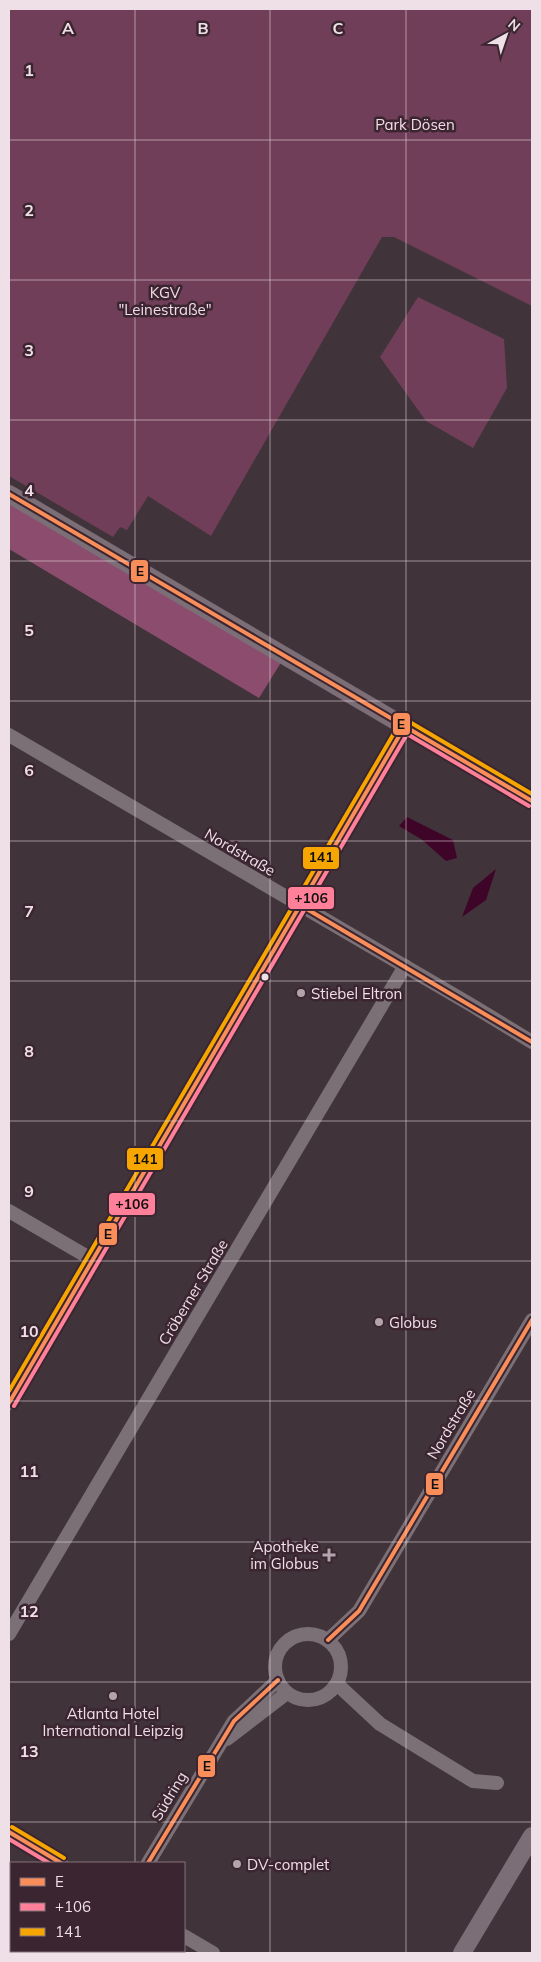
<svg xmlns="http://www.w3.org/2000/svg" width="541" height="1962" viewBox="0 0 541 1962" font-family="Mulish,sans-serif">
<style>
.green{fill:#703e58}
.forest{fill:#8c4c6e}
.water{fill:#3e0529}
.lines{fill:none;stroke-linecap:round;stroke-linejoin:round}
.minor{stroke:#7b7076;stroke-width:14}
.major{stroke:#7c6e76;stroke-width:18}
.bus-1-casing{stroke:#3b2530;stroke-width:8}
.bus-2-casing{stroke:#3b2530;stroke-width:8}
.bus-3-casing{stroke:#3b2530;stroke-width:8}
.bus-1{stroke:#fa8e5a;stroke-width:4}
.bus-2{stroke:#ff8098;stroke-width:4}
.bus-3{stroke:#f7a600;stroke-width:4}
.grid{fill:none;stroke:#efe0e7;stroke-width:1;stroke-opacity:0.55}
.bus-dot{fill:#efe0e7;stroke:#3b2530;stroke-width:2}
.poi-dot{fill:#b2a4aa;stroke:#3b2530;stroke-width:2}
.labels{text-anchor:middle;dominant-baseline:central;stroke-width:5;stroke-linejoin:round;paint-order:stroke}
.park-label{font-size:15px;fill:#f3dde7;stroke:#3b2530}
.street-label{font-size:15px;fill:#efe0e7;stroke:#3b2530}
.poi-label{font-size:15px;fill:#efe0e7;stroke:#3b2530;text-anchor:start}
.grid-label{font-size:16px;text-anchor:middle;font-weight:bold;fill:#efe0e7;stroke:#3b2530;stroke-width:5;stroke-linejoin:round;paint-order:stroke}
.line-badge{stroke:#3b2530;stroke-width:2}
.pale-badge-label{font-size:14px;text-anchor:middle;font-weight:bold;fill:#111}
</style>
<rect width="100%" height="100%" fill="#40343a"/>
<!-- green -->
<g class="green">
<path d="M9 9H532V306L394 237H382L211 536 148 496 127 530 120 527 113 537 9 476Z"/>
<path d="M418 297 504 339 507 388 473 448 426 421 380 357Z"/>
</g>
<!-- forest -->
<path class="forest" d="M9 494 285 656 259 698 9 549Z"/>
<!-- water -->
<g class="water">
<path d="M407 817 453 840 457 858 446 861 421 839 399 826Z"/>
<path d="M496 869 486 900 462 917 473 888Z"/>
</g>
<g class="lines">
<!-- minor -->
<g class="minor">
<path d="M9 735 473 1006 532 1042"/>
<path d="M9 1211 93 1260"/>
<path d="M9 1403 405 726"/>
<path d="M9 1634 405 966"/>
<circle cx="308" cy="1667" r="33"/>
<path d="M328 1640 359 1611 532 1320"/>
<path d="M337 1684 380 1724 473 1781 497 1783"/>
<path d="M227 1739 287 1693"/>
<path d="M9 1832 61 1863"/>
<path d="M148 1863 234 1721 278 1680"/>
<path d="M184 1936 213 1953"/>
<path d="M94 1953 96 1951"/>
</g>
<!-- major -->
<g class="major">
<path d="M9 494 532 801"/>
<path d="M462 1953 532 1836"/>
</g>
<defs>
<g id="bus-1">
<path d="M9 494 532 801"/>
<path d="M300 905 532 1042"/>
<path d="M9 1403 405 726"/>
<path d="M328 1640 359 1611 532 1320"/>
<path d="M9 1832 61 1863"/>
<path d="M148 1863 234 1721 278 1680"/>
</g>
<g id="bus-2">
<path d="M402 731 529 806"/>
<path d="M14 1406 410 729"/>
<path d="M9 1839 49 1863"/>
</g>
<g id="bus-3">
<path d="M408 721 532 794"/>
<path d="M9 1391 400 723"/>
<path d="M12 1827 64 1858"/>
</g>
</defs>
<!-- bus-1 casing -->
<use href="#bus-1" class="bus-1-casing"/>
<!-- bus-2 casing -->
<use href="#bus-2" class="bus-2-casing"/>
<!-- bus-3 casing -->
<use href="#bus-3" class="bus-3-casing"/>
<!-- bus-1 -->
<use href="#bus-1" class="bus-1"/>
<!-- bus-2 -->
<use href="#bus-2" class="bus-2"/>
<!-- bus-3 -->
<use href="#bus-3" class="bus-3"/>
</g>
<!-- grid -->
<path class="grid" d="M135 9V1863M270 9V1953M406 9V1953M9 140H532M9 280H532M9 420H532M9 561H532M9 701H532M9 841H532M9 981H532M9 1121H532M9 1261H532M9 1401H532M9 1542H532M9 1682H532M9 1822H532M135 1951V1953"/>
<!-- markers -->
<circle class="bus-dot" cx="265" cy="977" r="4.5"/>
<g class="poi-dot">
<circle cx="301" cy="993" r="5"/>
<circle cx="379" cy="1322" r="5"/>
<path d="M326.5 1547.5h5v5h5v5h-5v5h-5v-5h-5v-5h5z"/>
<circle cx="113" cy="1696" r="5"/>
<circle cx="237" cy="1864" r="5"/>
</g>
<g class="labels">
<!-- park labels -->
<g class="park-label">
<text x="415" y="124">Park Dösen</text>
<text x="165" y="292">KGV<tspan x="165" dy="17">"Leinestraße"</tspan></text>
</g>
<!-- street labels -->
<g class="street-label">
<text transform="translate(240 852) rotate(30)">Nordstraße</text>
<text transform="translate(193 1292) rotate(-59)">Cröberner Straße</text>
<text transform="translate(451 1424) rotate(-59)">Nordstraße</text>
<text transform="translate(169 1796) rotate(-59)">Südring</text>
</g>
<!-- poi labels -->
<g class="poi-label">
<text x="311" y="993">Stiebel Eltron</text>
<text x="389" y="1322">Globus</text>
<text x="319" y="1546" text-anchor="end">Apotheke<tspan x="319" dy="17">im Globus</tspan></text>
<text x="113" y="1713" text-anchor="middle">Atlanta Hotel<tspan x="113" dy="17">International Leipzig</tspan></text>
<text x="247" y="1864">DV-complet</text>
</g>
</g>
<g class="grid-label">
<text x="68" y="34">A</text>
<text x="203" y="34">B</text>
<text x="338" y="34">C</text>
<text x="29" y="76">1</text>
<text x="29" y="216">2</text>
<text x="29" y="356">3</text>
<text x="29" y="496">4</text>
<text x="29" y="636">5</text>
<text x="29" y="776">6</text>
<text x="29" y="917">7</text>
<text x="29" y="1057">8</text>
<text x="29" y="1197">9</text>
<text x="29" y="1337">10</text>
<text x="29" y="1477">11</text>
<text x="29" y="1617">12</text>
<text x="29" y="1757">13</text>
</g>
<g class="line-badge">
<rect x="130" y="559" width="19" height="24" rx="5" fill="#fa8e5a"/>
<rect x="392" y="712" width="19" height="24" rx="5" fill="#fa8e5a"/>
<rect x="302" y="846" width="38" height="24" rx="5" fill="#f7a600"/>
<rect x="287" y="886" width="48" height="24" rx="5" fill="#ff8098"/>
<rect x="126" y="1147" width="38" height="24" rx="5" fill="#f7a600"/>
<rect x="108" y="1192" width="48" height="24" rx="5" fill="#ff8098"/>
<rect x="98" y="1222" width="20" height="24" rx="5" fill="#fa8e5a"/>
<rect x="425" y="1472" width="19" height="24" rx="5" fill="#fa8e5a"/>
<rect x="197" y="1754" width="19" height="24" rx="5" fill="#fa8e5a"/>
</g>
<g class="pale-badge-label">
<text x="140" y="576">E</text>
<text x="401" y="729">E</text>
<text x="321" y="862">141</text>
<text x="311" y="903">+106</text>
<text x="145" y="1164">141</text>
<text x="132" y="1209">+106</text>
<text x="108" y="1239">E</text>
<text x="435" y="1489">E</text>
<text x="207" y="1771">E</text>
</g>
<!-- border -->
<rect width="541" height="1962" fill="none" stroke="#efe0e7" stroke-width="20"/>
<!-- legend -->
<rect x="10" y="1862" width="175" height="90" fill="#3b2530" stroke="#837079"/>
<rect x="20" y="1878" width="25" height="8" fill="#fa8e5a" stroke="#837079"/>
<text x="55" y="1887" font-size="15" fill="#efe0e7">E</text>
<rect x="20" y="1903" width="25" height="8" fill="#ff8098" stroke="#837079"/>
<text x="55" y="1912" font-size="15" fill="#efe0e7">+106</text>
<rect x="20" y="1928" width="25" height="8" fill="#f7a600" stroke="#837079"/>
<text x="55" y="1937" font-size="15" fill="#efe0e7">141</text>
<!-- north arrow -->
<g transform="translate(506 35) rotate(40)" stroke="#3b2530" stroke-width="4" paint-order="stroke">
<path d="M0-4L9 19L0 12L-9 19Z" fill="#efe0e7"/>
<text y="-8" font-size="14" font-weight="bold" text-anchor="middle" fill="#efe0e7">N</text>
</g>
</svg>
